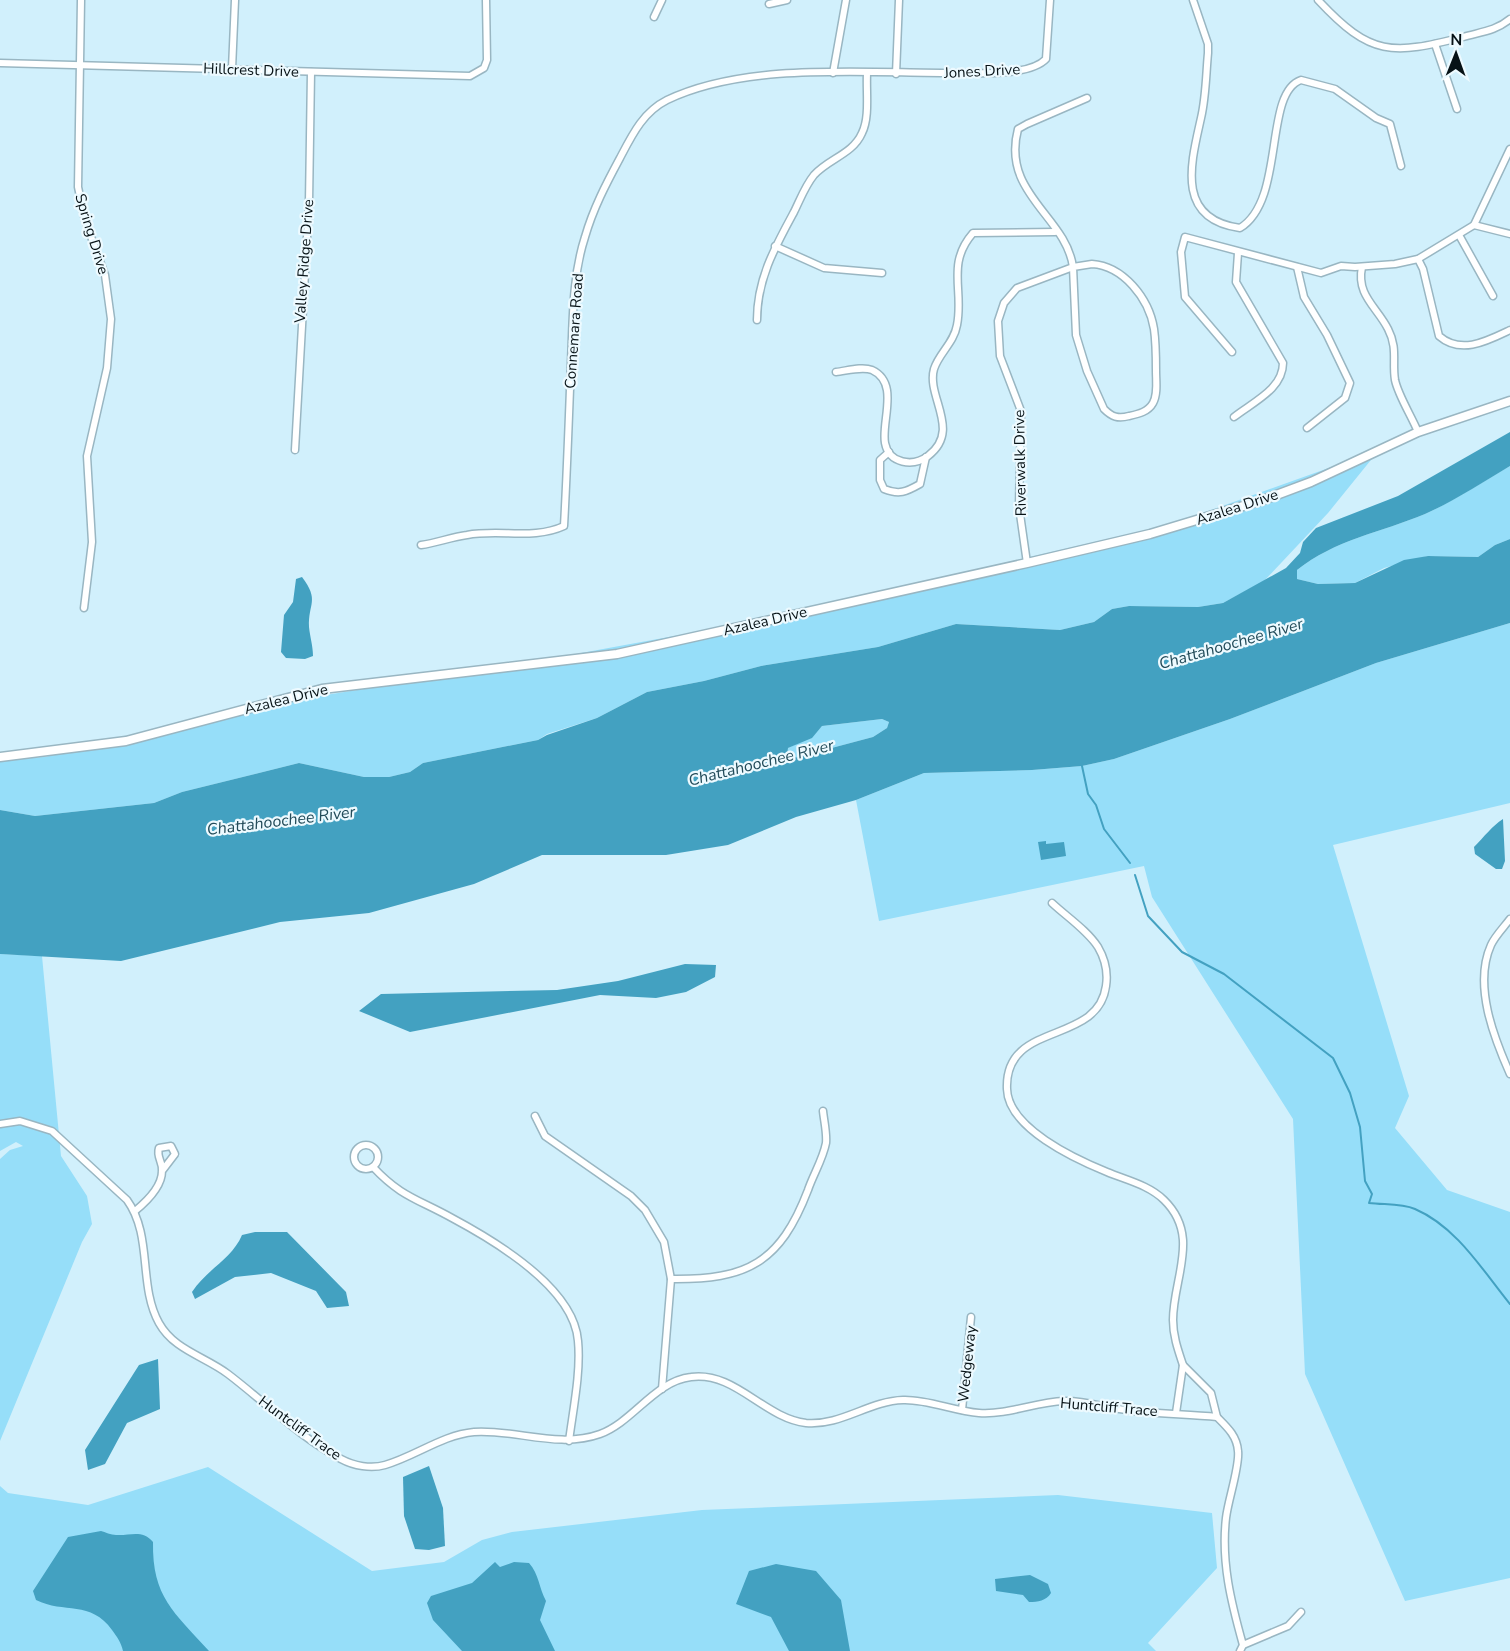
<svg xmlns="http://www.w3.org/2000/svg" width="1510" height="1651" viewBox="0 0 1510 1651" font-family="'Nunito Sans',sans-serif">
<style>
.green{fill:#96def9}
.water{fill:#43a1c1;fill-rule:evenodd}
.lines{fill:none;stroke-linecap:round;stroke-linejoin:round}
.stream{stroke:#43a1c1;stroke-width:2}
.street-casing{stroke:#99b6c2;stroke-width:9}
.secondary-casing{stroke:#99b6c2;stroke-width:11}
.street{stroke:#fff;stroke-width:6}
.secondary{stroke:#fff;stroke-width:8}
.labels{text-anchor:middle;dominant-baseline:central;stroke-width:4.5;stroke-linejoin:round;paint-order:stroke}
.street-label{font-size:15px;fill:#071216;stroke:#edfaff}
.water-label{font-size:16px;font-style:italic;fill:#234c5a;stroke:#edfaff}
</style>
<rect width="100%" height="100%" fill="#d1f0fc"/>
<!-- green -->
<g class="green">
<path d="M1379 450 1328 513 1264 581 1223 603 1198 607 1129 606 1112 609 1094 622 1060 630 956 624 878 647 761 666 704 681 647 692 597 718 547 734 538 740 423 763 410 772 389 777H364L299 763 182 792 154 803 35 816 0 810V760L44 757 177 731 294 700 521 664 707 630 880 592 1172 524Z"/>
<path d="M1510 466V539L1495 545 1478 557 1428 556 1384 568 1355 583 1318 584 1297 579V570C1334 540 1382 532 1425 514 1454 501 1482 482 1510 466Z"/>
<path d="M1510 623V803L1333 845 1409 1096 1395 1128 1447 1190 1510 1212V1578L1405 1601 1305 1374 1293 1119 1152 897 1144 866 879 921 856 800 924 773 1032 770 1082 766 1114 759 1230 719 1376 663Z"/>
<path d="M882 719 889 722 887 728 873 737 794 758 787 756 788 748 813 736 822 726Z"/>
<path d="M0 954 42 956 61 1156 87 1196 92 1224 82 1242 0 1441V1159L10 1150 23 1146 16 1142 0 1151Z"/>
<path d="M208 1467 372 1571 444 1562 482 1540 512 1532 702 1510 1058 1495 1212 1513 1217 1568 1148 1643 1156 1651H0V1486L8 1493 88 1505Z"/>
</g>
<!-- water -->
<g class="water">
<path d="M1510 432V466C1482 483 1454 501 1425 514 1382 532 1334 540 1297 570V579L1318 584 1355 583 1404 560 1428 556 1478 557 1495 545 1510 539V623L1376 663 1230 719 1114 759 1082 766 1032 770 924 773 856 800 796 817 728 845 666 855H542L474 884 369 913 280 922 121 961 0 954V810L35 816 154 803 182 792 299 763 364 777H389L410 772 423 763 538 740 547 735 597 718 647 692 704 681 761 666 878 647 956 624 1060 630 1094 622 1112 609 1129 606 1198 607 1223 603 1286 568 1300 553 1303 542 1316 528 1398 496ZM882 719 889 722 887 728 873 737 794 758 787 756 788 748 812 738 822 726Z"/>
<path d="M302 577C320 601 308 603 309 627 310 637 313 646 313 656L305 659 286 658 281 652 284 615 293 602 296 579Z"/>
<path d="M1503 819 1505 861 1502 869H1496L1475 854 1474 847C1484 837 1492 826 1503 819Z"/>
<path d="M1046 841V844L1064 842 1066 856 1041 860 1038 842Z"/>
<path d="M685 964 716 965 715 977 686 992 656 998 600 995 410 1032 359 1011 381 994 557 990 618 981Z"/>
<path d="M255 1232H287L346 1292 349 1306 327 1308 316 1291 271 1273 235 1277 195 1299 192 1292C207 1269 232 1259 242 1235Z"/>
<path d="M158 1359 160 1409 127 1423 105 1464 88 1470 85 1450 139 1365Z"/>
<path d="M429 1466 443 1508 445 1546 429 1550 415 1549 404 1516 403 1477Z"/>
<path d="M101 1531C105 1532 111 1535 116 1535 130 1536 142 1529 153 1542 152 1597 174 1612 209 1651H123C121 1642 117 1637 112 1630 91 1600 64 1614 36 1600L33 1591 68 1537Z"/>
<path d="M495 1562 500 1567 514 1562 529 1563C539 1574 539 1588 546 1601L540 1620 555 1651H462L433 1620 427 1603 431 1596 472 1583Z"/>
<path d="M776 1564 816 1571 841 1600 850 1651H789L771 1617 736 1604 749 1571Z"/>
<path d="M1030 1575 1048 1584 1051 1593C1046 1601 1038 1602 1029 1602L1023 1595 996 1591 995 1579Z"/>
</g>
<g class="lines">
<!-- stream -->
<g class="stream">
<path d="M1082 766 1088 794 1096 805 1104 829 1130 863"/>
<path d="M1135 875 1148 916 1182 952 1224 974 1333 1058 1350 1093 1360 1127 1365 1181 1372 1194 1369 1203C1384 1205 1401 1203 1415 1209 1457 1227 1483 1271 1510 1304"/>
</g>
<defs>
<g id="street">
<path d="M81 0 78 187 85 220 105 275 111 319 107 368 87 456 92 542 84 608"/>
<path d="M1193 0 1208 44V53C1206 74 1206 97 1201 118 1191 163 1175 219 1240 228 1286 200 1263 93 1301 80L1335 89 1376 118 1390 124 1401 166"/>
<path d="M1318 0C1371 57 1392 55 1463 37 1480 32 1496 31 1510 19"/>
<path d="M769 4 787 0"/>
<path d="M654 17 662 0"/>
<path d="M1435 44 1457 109"/>
<path d="M0 63 470 76 484 68 487 60 486 0"/>
<path d="M232 69 235 0"/>
<path d="M833 73 846 0"/>
<path d="M896 74 899 0"/>
<path d="M1474 225 1510 234"/>
<path d="M1459 235 1493 296"/>
<path d="M775 246 824 268 882 273"/>
<path d="M1418 259 1423 269 1439 336C1461 355 1487 341 1510 330"/>
<path d="M1092 264C1123 266 1149 298 1154 329 1156 343 1156 357 1156 371 1156 381 1158 394 1153 403 1148 412 1138 414 1129 416 1118 419 1112 417 1104 409L1087 371 1076 335 1073 267Z"/>
<path d="M1297 267 1304 297 1327 335 1350 383 1345 398 1307 428"/>
<path d="M1362 267C1356 295 1377 307 1388 329 1398 348 1392 362 1395 380 1398 395 1412 417 1418 432"/>
<path d="M757 320C757 279 775 247 794 212 800 200 805 186 814 175 828 159 853 154 862 133 870 117 866 92 867 74"/>
<path d="M1232 352 1185 297 1181 252 1185 237 1321 273 1341 266 1355 267 1395 264 1418 259 1474 225 1510 149"/>
<path d="M836 372C846 371 862 366 872 370 900 383 881 421 885 443 889 464 913 467 928 456 962 430 926 397 934 369 939 353 954 343 957 325 964 290 946 264 973 233L1055 232"/>
<path d="M1234 417C1253 402 1283 389 1283 363L1236 282 1238 253"/>
<path d="M295 450 309 202 311 72"/>
<path d="M889 452 880 460V480L884 489C899 495 906 492 920 484L926 457"/>
<path d="M421 545C437 543 451 537 467 535 499 529 534 540 564 526 567 471 569 417 571 362 573 320 572 277 585 237 593 209 606 184 620 158 632 135 643 112 667 100 746 62 864 73 950 73 974 73 1029 77 1046 59L1050 0"/>
<path d="M1027 563 1019 507 1021 411 1000 356 998 321 1004 303 1017 288 1073 267C1066 216 1001 194 1018 129L1027 124 1087 98"/>
<path d="M1052 903C1067 917 1087 930 1098 947 1105 959 1108 973 1106 986 1098 1046 1004 1020 1007 1089 1008 1128 1075 1159 1107 1172 1126 1180 1149 1185 1164 1200 1201 1236 1173 1278 1173 1320 1173 1336 1178 1350 1183 1365"/>
<path d="M1510 919C1504 927 1495 936 1491 945 1473 985 1494 1038 1510 1074"/>
<path d="M535 1116 545 1136 631 1196 645 1210 664 1242 671 1279 662 1389"/>
<path d="M0 1124 20 1121 52 1131 127 1200C153 1236 138 1285 159 1323 174 1350 204 1356 228 1374 265 1402 299 1437 341 1459 354 1466 371 1469 385 1465 416 1456 442 1435 474 1432 516 1429 558 1449 600 1434 633 1422 655 1381 691 1377 735 1371 764 1418 806 1423 841 1426 869 1401 903 1400 927 1399 954 1411 979 1413 1008 1415 1035 1402 1064 1401 1085 1400 1105 1408 1126 1410 1156 1414 1187 1414 1217 1417 1227 1427 1237 1436 1238 1451 1240 1466 1228 1500 1226 1518 1221 1562 1231 1602 1243 1645L1240 1651"/>
<circle cx="366" cy="1157" r="12"/>
<path d="M373 1167C401 1197 418 1199 452 1218 495 1241 574 1288 578 1341 581 1372 573 1410 569 1441"/>
<path d="M135 1211C146 1202 162 1187 162 1171 163 1162 156 1157 159 1148L171 1146 175 1154 162 1171"/>
<path d="M671 1279C747 1280 780 1263 808 1190 813 1175 823 1159 826 1143 827 1133 824 1121 823 1111"/>
<path d="M962 1410 971 1317"/>
<path d="M1176 1413 1183 1365 1211 1393 1217 1417"/>
<path d="M1243 1645 1288 1626 1301 1612"/>
</g>
<path id="secondary" d="M0 757 126 741 322 689 617 654 1027 563 1150 534 1263 500 1311 482 1418 432 1510 401"/>
</defs>
<!-- street casing -->
<use href="#street" class="street-casing"/>
<!-- secondary casing -->
<use href="#secondary" class="secondary-casing"/>
<!-- street -->
<use href="#street" class="street"/>
<!-- secondary -->
<use href="#secondary" class="secondary"/>
</g>
<g class="labels">
<!-- street labels -->
<g class="street-label">
<text transform="translate(251 70) rotate(2)">Hillcrest Drive</text>
<text transform="translate(982 71) rotate(-3)">Jones Drive</text>
<text transform="translate(92 234) rotate(73)">Spring Drive</text>
<text transform="translate(304 261) rotate(-86)">Valley Ridge Drive</text>
<text transform="translate(574 331) rotate(-86)">Connemara Road</text>
<text transform="translate(1020 463) rotate(-91)">Riverwalk Drive</text>
<text transform="translate(1237 507) rotate(-18)">Azalea Drive</text>
<text transform="translate(765 621) rotate(-13)">Azalea Drive</text>
<text transform="translate(286 699) rotate(-14)">Azalea Drive</text>
<text transform="translate(967 1364) rotate(-84)">Wedgeway</text>
<text transform="translate(1109 1407) rotate(5)">Huntcliff Trace</text>
<text transform="translate(300 1428) rotate(36)">Huntcliff Trace</text>
</g>
<!-- water labels -->
<g class="water-label">
<text transform="translate(1231 644) rotate(-16)">Chattahoochee River</text>
<text transform="translate(761 763) rotate(-14)">Chattahoochee River</text>
<text transform="translate(281 821) rotate(-7)">Chattahoochee River</text>
</g>
</g>
<!-- north arrow -->
<g transform="translate(1456 54) rotate(1)" stroke="#edfaff" stroke-width="4.5" paint-order="stroke">
<path d="M0-4.5L10 22L0 15L-10 22Z" fill="#071216"/>
<text y="-9" font-size="16" font-weight="bold" text-anchor="middle" fill="#071216">N</text>
</g>
</svg>
